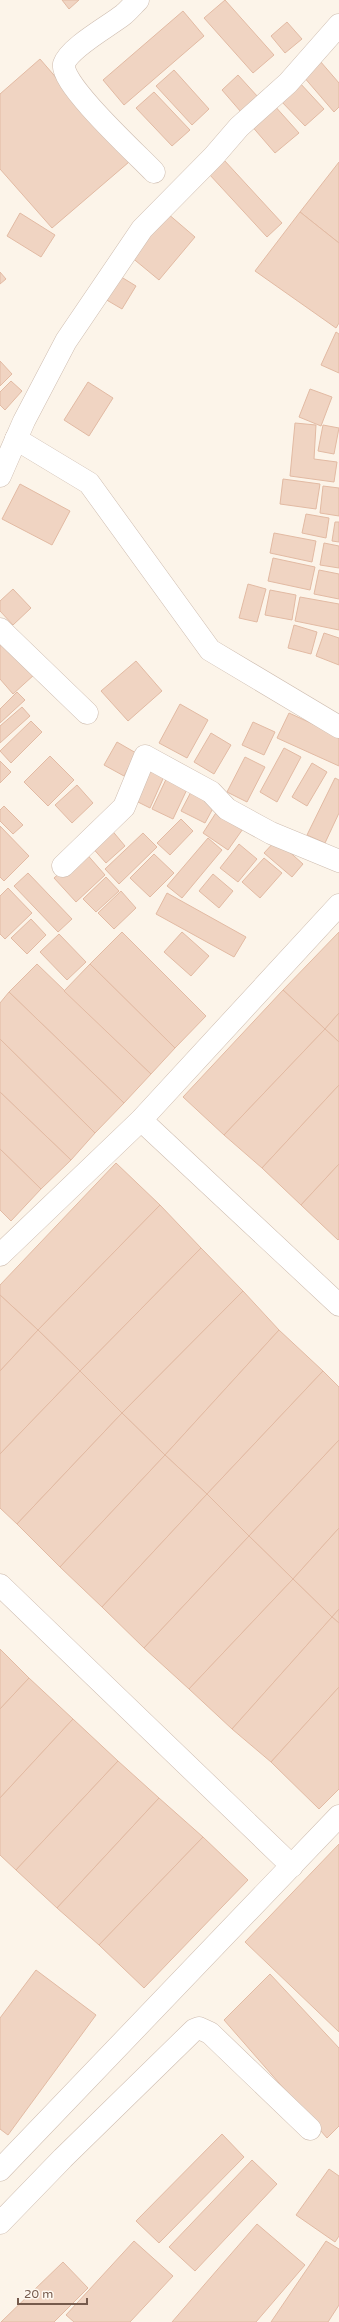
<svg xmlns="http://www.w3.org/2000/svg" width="339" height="2322" viewBox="0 0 339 2322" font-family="'Varela Round',sans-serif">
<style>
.building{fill:#f0d4c2;stroke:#e2baa3}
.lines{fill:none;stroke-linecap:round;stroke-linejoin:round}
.minor-casing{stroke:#cebcaf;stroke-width:23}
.minor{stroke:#fff;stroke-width:22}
</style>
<rect width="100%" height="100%" fill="#fcf4e9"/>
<!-- building -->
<g class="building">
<path d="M62 0H79L69 9Z"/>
<path d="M225 0 274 55 253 73 204 18Z"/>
<path d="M183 11 204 36 124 105 103 80Z"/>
<path d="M287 22 302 39 285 53 271 36Z"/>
<path d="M40 59 129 162 52 228 0 169V94Z"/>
<path d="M320 61 339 83V107L334 112 303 76Z"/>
<path d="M174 70 209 109 192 125 156 86Z"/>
<path d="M238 75 258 97 241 112 222 90Z"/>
<path d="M299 82 324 109 305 126 280 100Z"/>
<path d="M154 92 190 130 172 146 136 108Z"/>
<path d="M273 104 299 133 275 153 250 124Z"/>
<path d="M224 160 282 223 267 237 209 174Z"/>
<path d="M339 162V243L300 212Z"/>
<path d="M300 212 339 243V323L336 328 255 271Z"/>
<path d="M20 213 55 235 41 257 7 236Z"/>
<path d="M167 213 195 237 159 280 130 256Z"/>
<path d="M0 272 6 279 0 284Z"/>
<path d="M118 275 136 286 122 309 105 299Z"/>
<path d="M336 332 339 334V373L321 365Z"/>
<path d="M0 361 12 374 0 386Z"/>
<path d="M11 381 22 391 5 410 0 405V392Z"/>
<path d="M88 382 113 398 89 436 64 420Z"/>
<path d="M310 389 332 397 321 426 299 417Z"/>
<path d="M295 423 316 425 314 459 337 462 334 482 290 476Z"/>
<path d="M323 425 339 428 334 454 318 451Z"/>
<path d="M283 479 320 484 316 509 280 504Z"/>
<path d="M20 484 70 511 52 545 2 519Z"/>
<path d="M323 486 339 488V516L320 513Z"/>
<path d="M306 514 329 518 326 538 302 533Z"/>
<path d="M335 522H339V542L332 541Z"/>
<path d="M274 533 316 541 312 562 270 553Z"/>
<path d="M324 543 339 546V568L320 565Z"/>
<path d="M273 558 315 567 310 590 268 581Z"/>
<path d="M319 570 339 574V599L314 594Z"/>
<path d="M248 584 266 589 257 622 239 618Z"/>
<path d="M13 589 31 608 13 625 0 611V601Z"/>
<path d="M270 590 296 595 292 620 265 615Z"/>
<path d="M300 597 339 604V630L295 621Z"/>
<path d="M294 625 317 632 311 654 288 648Z"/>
<path d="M324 633 339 638V665L316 656Z"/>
<path d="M0 634 35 674 13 694 0 679Z"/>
<path d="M136 661 162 691 128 721 101 691Z"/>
<path d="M17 692 25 700 0 723V709Z"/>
<path d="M180 704 208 720 187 758 159 743Z"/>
<path d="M22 707 30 716 0 743V726Z"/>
<path d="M289 713 339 736V766L277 738Z"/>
<path d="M31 721 42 732 11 763 0 751Z"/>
<path d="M253 722 275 732 264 755 242 745Z"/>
<path d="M211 733 231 745 214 774 194 762Z"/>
<path d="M117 742 136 753 124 776 104 765Z"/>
<path d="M284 748 301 757 277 802 260 792Z"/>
<path d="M50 756 74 780 48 806 24 782Z"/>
<path d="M245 757 265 767 247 802 227 792Z"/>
<path d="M0 761 11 772 0 783Z"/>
<path d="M312 763 327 772 307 806 292 797Z"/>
<path d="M150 764 166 772 150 808 134 800Z"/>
<path d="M169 773 190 783 173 819 152 809Z"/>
<path d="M335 778 339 780V813L325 843 307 835Z"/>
<path d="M77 785 93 803 72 823 55 805Z"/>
<path d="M193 788 217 801 205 823 181 811Z"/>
<path d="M4 806 23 825 13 834 0 821V810Z"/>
<path d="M219 808 245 826 228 850 203 833Z"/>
<path d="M181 819 193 831 170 855 157 843Z"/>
<path d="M0 826 29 856 4 881 0 877Z"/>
<path d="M110 828 125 846 106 863 90 845Z"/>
<path d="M143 833 157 847 119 884 105 869Z"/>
<path d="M208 838 222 850 182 898 167 886Z"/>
<path d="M276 840 303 864 292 877 264 853Z"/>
<path d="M239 844 257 859 238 882 220 868Z"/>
<path d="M84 851 105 875 76 902 54 878Z"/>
<path d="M154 854 174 873 150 897 130 878Z"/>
<path d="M264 858 282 873 260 898 242 882Z"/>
<path d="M28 873 72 919 58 932 14 886Z"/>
<path d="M213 874 233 891 219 908 199 891Z"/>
<path d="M106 877 119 891 96 912 83 899Z"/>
<path d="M8 888 32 913 5 939 0 934V896Z"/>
<path d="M121 891 136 908 114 929 98 913Z"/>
<path d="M167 893 246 937 234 957 156 914Z"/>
<path d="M31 919 46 935 27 954 11 938Z"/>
<path d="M122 932 206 1016 175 1048 90 964Z"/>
<path d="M182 932 209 956 191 976 164 952Z"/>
<path d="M339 932V1013L325 1029 283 990Z"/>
<path d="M59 934 86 962 67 980 40 952Z"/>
<path d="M37 964 151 1074 124 1103 9 992Z"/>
<path d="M90 964 175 1048 151 1074 64 991Z"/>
<path d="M283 990 325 1029 224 1135 183 1097Z"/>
<path d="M9 992 124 1103 95 1133 0 1039V1003Z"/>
<path d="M339 1013V1042L325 1029Z"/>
<path d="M325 1029 339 1042V1085L262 1168 224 1135Z"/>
<path d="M0 1039 95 1133 71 1160 0 1092Z"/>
<path d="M339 1085V1164L301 1205 262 1168Z"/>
<path d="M0 1092 71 1160 41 1189 0 1149Z"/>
<path d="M0 1149 41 1189 11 1221 0 1210Z"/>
<path d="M116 1163 160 1205 38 1330 0 1295V1285Z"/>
<path d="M339 1164V1239L338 1240 301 1205Z"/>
<path d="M160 1205 201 1248 80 1371 38 1330Z"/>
<path d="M201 1248 243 1291 122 1413 80 1371Z"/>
<path d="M243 1291 279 1330 165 1455 122 1413Z"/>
<path d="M0 1295 38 1330 0 1371Z"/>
<path d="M38 1330 80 1371 0 1454V1371Z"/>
<path d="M279 1330 323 1371 207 1494 165 1455Z"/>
<path d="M80 1371 122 1413 17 1524 0 1508V1454Z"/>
<path d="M323 1371 339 1387V1440L249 1536 207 1494Z"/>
<path d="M122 1413 165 1455 60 1567 17 1524Z"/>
<path d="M339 1440V1528L293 1579 249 1536Z"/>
<path d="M165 1455 207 1494 102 1607 60 1567Z"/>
<path d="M207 1494 249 1536 144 1648 102 1607Z"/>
<path d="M339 1528V1609L332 1617 293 1579Z"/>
<path d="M249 1536 293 1579 189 1689 144 1648Z"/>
<path d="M293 1579 332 1617 232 1729 189 1689Z"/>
<path d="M339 1609V1623L332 1617Z"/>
<path d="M332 1617 339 1623V1687L271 1762 232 1729Z"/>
<path d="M0 1649 29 1678 0 1709Z"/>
<path d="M29 1678 73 1719 0 1798V1709Z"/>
<path d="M339 1687V1789L319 1809 271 1762Z"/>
<path d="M73 1719 118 1761 16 1870 0 1855V1798Z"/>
<path d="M118 1761 159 1798 57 1908 16 1870Z"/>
<path d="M159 1798 203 1837 99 1945 57 1908Z"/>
<path d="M203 1837 248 1880 144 1988 99 1945Z"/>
<path d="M339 1844V2032L245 1942Z"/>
<path d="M36 1970 96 2015 8 2135 0 2129V2018Z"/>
<path d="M270 1974 339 2048V2126L327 2138 224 2020Z"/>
<path d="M222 2134 244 2157 159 2243 136 2221Z"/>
<path d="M252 2160 277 2184 195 2271 169 2247Z"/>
<path d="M329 2169 339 2176V2236L335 2242 296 2215Z"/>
<path d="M257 2224 305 2265 256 2322H172Z"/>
<path d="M134 2241 173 2276 130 2322H74L66 2315Z"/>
<path d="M326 2241 339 2249V2305L328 2322H271Z"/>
<path d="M63 2262 88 2288 54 2322H1Z"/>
</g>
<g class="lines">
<defs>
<g id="minor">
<path d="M138 0C133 5 128 11 123 15 109 26 69 48 64 64 59 83 139 156 154 172"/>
<path d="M16 439 89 483 210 650 339 727"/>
<path d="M0 476 24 421 66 341 142 229 214 156 239 127 288 83 339 25"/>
<path d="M0 629 87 713"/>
<path d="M63 866 124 807 145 756 211 792 227 809 271 833 339 861"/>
<path d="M141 1120 339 1305"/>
<path d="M0 1255 141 1120 339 905"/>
<path d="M0 1585 292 1866"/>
<path d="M0 2170 339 1816"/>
<path d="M0 2223 63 2158 194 2030 199 2028 210 2033 310 2129"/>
</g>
</defs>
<!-- minor casing -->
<use href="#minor" class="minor-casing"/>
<!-- minor -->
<use href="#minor" class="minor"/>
</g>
<!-- scale -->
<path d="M18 2298v6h69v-6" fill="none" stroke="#765b4d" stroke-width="2"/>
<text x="24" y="2298" font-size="12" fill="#765b4d" stroke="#fef8f0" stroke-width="3" paint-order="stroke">20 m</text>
</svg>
